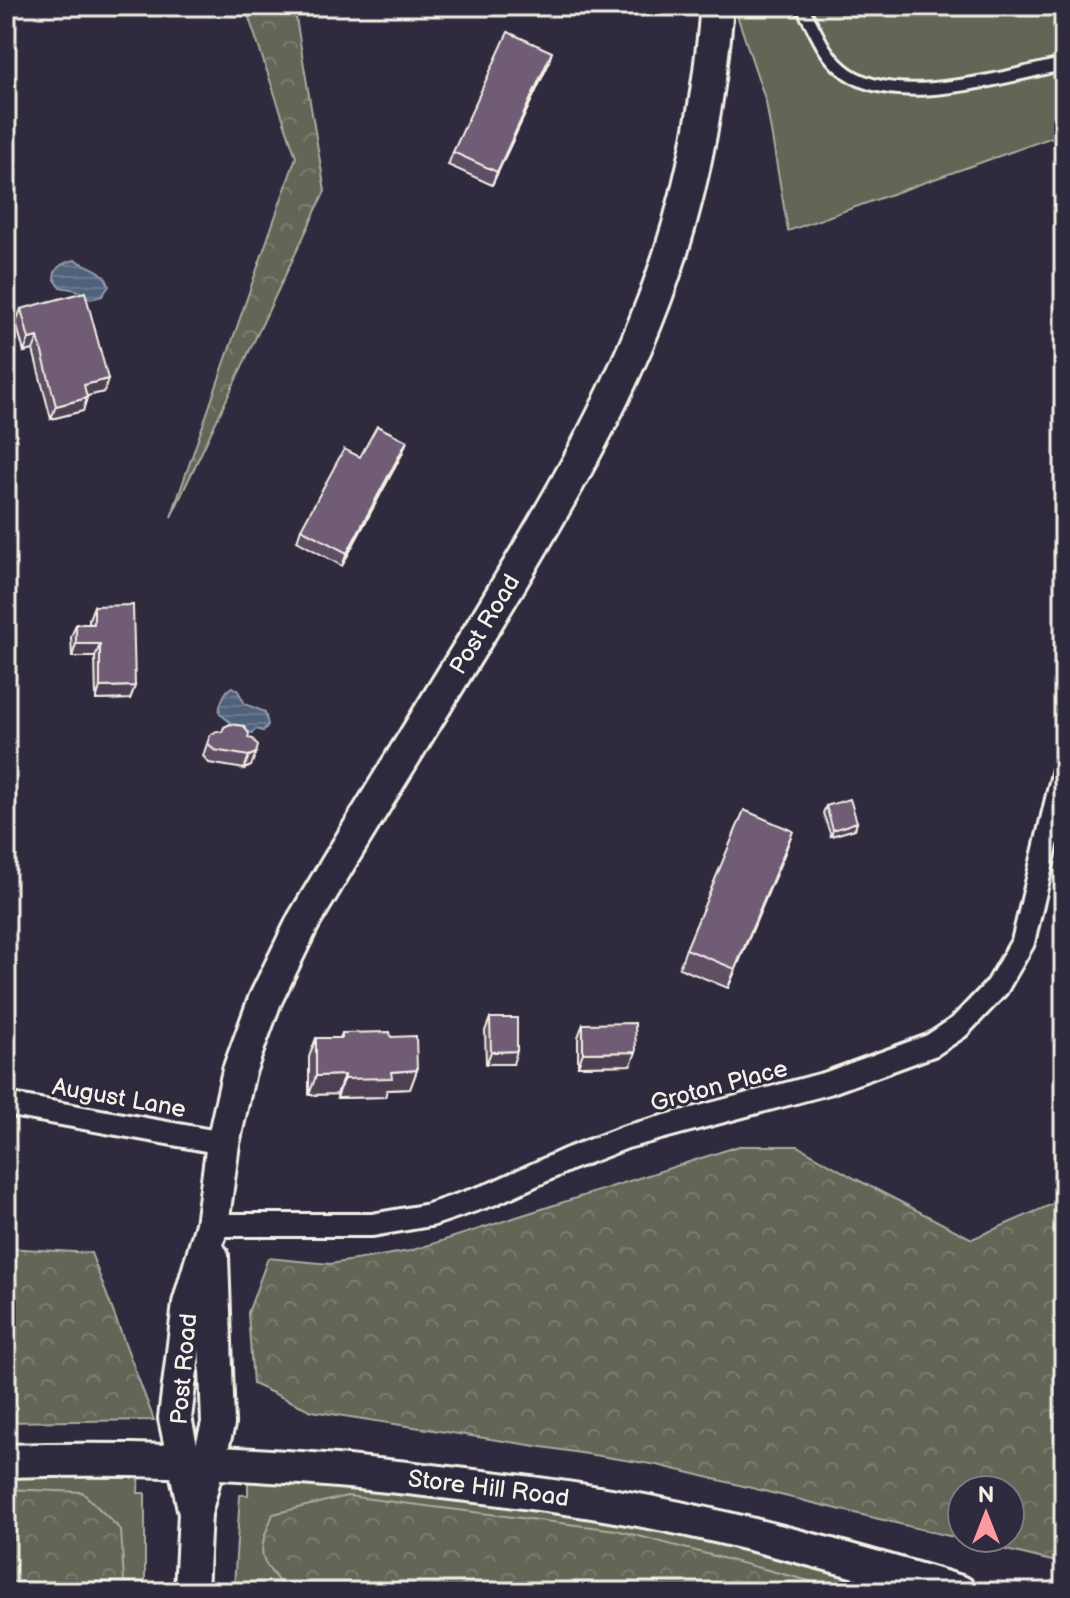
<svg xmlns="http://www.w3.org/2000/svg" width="1070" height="1598" viewBox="0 0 1070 1598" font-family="'Balsamiq Sans',sans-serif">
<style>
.grass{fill:#646557;stroke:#acaba0;stroke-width:2}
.forest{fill:url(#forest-crowns);stroke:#acaba0;stroke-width:2;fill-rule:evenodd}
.water{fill:url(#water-rules);stroke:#929ba7;stroke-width:2}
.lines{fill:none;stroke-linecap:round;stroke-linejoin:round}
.service-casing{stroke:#f4f1e8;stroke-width:17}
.minor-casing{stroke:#f4f1e8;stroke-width:28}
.secondary-casing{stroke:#f4f1e8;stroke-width:38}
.service{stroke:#2f2a3d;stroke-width:11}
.minor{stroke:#2f2a3d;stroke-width:22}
.secondary{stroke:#2f2a3d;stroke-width:32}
.wall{fill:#5f4f65;stroke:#f4f1e8;stroke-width:2}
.shaded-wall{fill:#4e4052;stroke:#f4f1e8;stroke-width:2}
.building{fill:#6f5c75;stroke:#f4f1e8;stroke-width:2}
.labels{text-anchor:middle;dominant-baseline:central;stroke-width:6;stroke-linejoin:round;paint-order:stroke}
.street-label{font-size:24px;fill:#f4f1e8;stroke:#2f2a3d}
</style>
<defs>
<pattern id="forest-crowns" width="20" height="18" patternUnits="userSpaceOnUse" patternTransform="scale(2)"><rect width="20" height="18" fill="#646557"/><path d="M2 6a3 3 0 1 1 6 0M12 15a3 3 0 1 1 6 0" fill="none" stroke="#7b7c6f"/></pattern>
<pattern id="water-rules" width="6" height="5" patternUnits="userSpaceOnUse" patternTransform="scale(2)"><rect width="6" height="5" fill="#50627b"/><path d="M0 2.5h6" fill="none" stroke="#6a798e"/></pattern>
</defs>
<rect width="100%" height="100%" fill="#2f2a3d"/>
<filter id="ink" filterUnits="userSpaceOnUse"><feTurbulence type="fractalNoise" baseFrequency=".0125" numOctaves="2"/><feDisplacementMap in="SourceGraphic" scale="16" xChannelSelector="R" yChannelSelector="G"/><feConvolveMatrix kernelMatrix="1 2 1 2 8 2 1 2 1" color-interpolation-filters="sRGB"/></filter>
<g filter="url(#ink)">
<!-- grass -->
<g class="grass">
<path d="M734 6H1064V133L788 231 766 102Z"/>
<path d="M139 1471 138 1493H145V1582H6V1474Z"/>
<path d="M248 1475 501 1498 772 1551 898 1592H318L234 1586 240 1495H248Z"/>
</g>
<!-- forest -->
<g class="forest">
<path d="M245 6H294L325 191 171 517 296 157Z"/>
<path d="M739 1146H798L854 1178 972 1239 1064 1199V1564L657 1465 312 1411 253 1384 248 1313 268 1258 330 1264 410 1251ZM962 1490H1010V1538H962Z"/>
<path d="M6 1248 91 1253 154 1420 6 1422Z"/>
<path d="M6 1489 82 1492 121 1530 124 1582H6Z"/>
<path d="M347 1496 616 1530 851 1592H318L285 1589C257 1556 257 1554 273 1514Z"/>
</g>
<!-- water -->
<g class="water">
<path d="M75 260C89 267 105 270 109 286L102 296 90 299 77 290 60 287 54 278C54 266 65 262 75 260Z"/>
<path d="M232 687 238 691 245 704 265 712 268 725 263 731 256 729 252 733 235 726 220 714C218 706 225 690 232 687Z"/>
</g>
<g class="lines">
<defs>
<path id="service" d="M801 6C815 27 821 51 841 68 890 112 1006 76 1064 64"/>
<g id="minor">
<path d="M6 1104 223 1143"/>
<path d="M212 1225H372L430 1215 492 1194 569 1159 626 1137 828 1083 932 1045 959 1027 997 987 1023 942 1064 770"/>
</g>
<g id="secondary">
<path id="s1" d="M6 1461C158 1456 308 1465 458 1484 538 1493 619 1504 697 1522 786 1541 873 1566 960 1592"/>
<path id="s2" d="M195 1513 175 1418 189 1304 212 1225 223 1143 239 1071 265 1000 303 922C363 821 425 722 486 622 557 505 628 386 670 255 696 173 710 91 717 6"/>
<path d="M191 1592 195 1513 218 1424 212 1257"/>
</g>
</defs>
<!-- service casing -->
<use href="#service" class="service-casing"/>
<!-- minor casing -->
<use href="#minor" class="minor-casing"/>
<!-- secondary casing -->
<use href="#secondary" class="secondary-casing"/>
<!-- service -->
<use href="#service" class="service"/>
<!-- minor -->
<use href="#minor" class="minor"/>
<!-- secondary -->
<use href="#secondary" class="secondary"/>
</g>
<!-- wall -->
<g class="wall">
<path d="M548 65 492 185 448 165 453 152Z"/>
<path d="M21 309 108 379 104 392 87 396 83 411 51 419 33 350 24 352 16 322Z"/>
<path d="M407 441 402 454 342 566 297 541 301 529 360 457Z"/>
<path d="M94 606 135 686 130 699 96 700 95 657H72L71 637 76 624H89V619Z"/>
<path d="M210 735 248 738 251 766 244 769 209 763 203 756Z"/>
<path d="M826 806 857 822 855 829 831 836 823 813Z"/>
<path d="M786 850 728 988 679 968 686 949Z"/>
<path d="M490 1018 513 1064H486L485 1031Z"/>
<path d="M583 1024 631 1065 578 1066V1037Z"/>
<path d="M342 1033 391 1037 417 1070 410 1089 387 1090 385 1097 337 1098V1094L309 1095V1057L316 1038H340Z"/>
</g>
<!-- shaded-wall -->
<g class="shaded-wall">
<path d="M16 6H49L48 9 15 8Z"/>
<path d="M108 6H138L136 13 105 12Z"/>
<path d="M552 52 548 65 492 185 497 172Z"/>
<path d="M38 337 33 350 24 352 29 339Z"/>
<path d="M108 379 104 392 79 398 84 385Z"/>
<path d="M87 398 83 411 51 419 56 406Z"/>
<path d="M407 441 402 454 342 566 347 553Z"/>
<path d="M76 644H100L95 657H72Z"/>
<path d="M135 686 130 699 96 700 100 687Z"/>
<path d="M256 753 251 766 244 769 249 756Z"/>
<path d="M857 822 855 829 831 836 833 830Z"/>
<path d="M793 831 786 850 728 988 735 969Z"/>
<path d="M517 1051 513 1064H486L491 1052Z"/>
<path d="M636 1052 631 1065 578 1066 583 1053Z"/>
<path d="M417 1070 410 1089 387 1090 385 1097 337 1098 344 1079 391 1072Z"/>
<path d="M344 1075 337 1094 309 1095 316 1076Z"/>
</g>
<!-- building -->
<g class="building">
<path d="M508 32 552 52 497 172 453 152Z"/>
<path d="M85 292 108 379 84 385 87 398 56 406 38 337 29 339 21 309Z"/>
<path d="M377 426 407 441 347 553 301 529 344 449 360 457Z"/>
<path d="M133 605 135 686 100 687V644H76V624H94V606Z"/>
<path d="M230 724 244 726 249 734 248 738 253 739 258 746 256 753 249 756 214 750 208 743 210 735 217 731 222 732 224 727Z"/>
<path d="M850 799 857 822 833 830 826 806Z"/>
<path d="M744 810 793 831 735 969 686 949Z"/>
<path d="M490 1018H517V1051L491 1052Z"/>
<path d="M635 1023 636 1052 583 1053V1024Z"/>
<path d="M390 1032 391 1037 416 1036 417 1070 391 1072 392 1078 344 1079V1075L316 1076V1038H342V1033Z"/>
</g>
</g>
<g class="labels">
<!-- street labels -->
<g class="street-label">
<text stroke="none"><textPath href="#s2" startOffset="962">Post Road</textPath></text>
<text transform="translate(719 1086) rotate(-15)">Groton Place</text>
<text transform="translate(119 1098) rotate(10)">August Lane</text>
<text transform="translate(184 1369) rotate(-85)">Post Road</text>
<text stroke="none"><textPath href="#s1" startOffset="484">Store Hill Road</textPath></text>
</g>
</g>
<!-- margin -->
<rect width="1070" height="1598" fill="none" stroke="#2f2a3d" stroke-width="32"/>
<rect x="16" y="16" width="1038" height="1566" fill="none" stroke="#f4f1e8" stroke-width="3" filter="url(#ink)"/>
<!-- north arrow -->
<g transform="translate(986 1514)"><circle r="38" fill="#2f2a3d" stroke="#7e7a81" stroke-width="2"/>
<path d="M0-6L14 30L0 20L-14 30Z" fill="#ff9aa2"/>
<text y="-12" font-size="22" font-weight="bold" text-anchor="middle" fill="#f4f1e8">N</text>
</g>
</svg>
